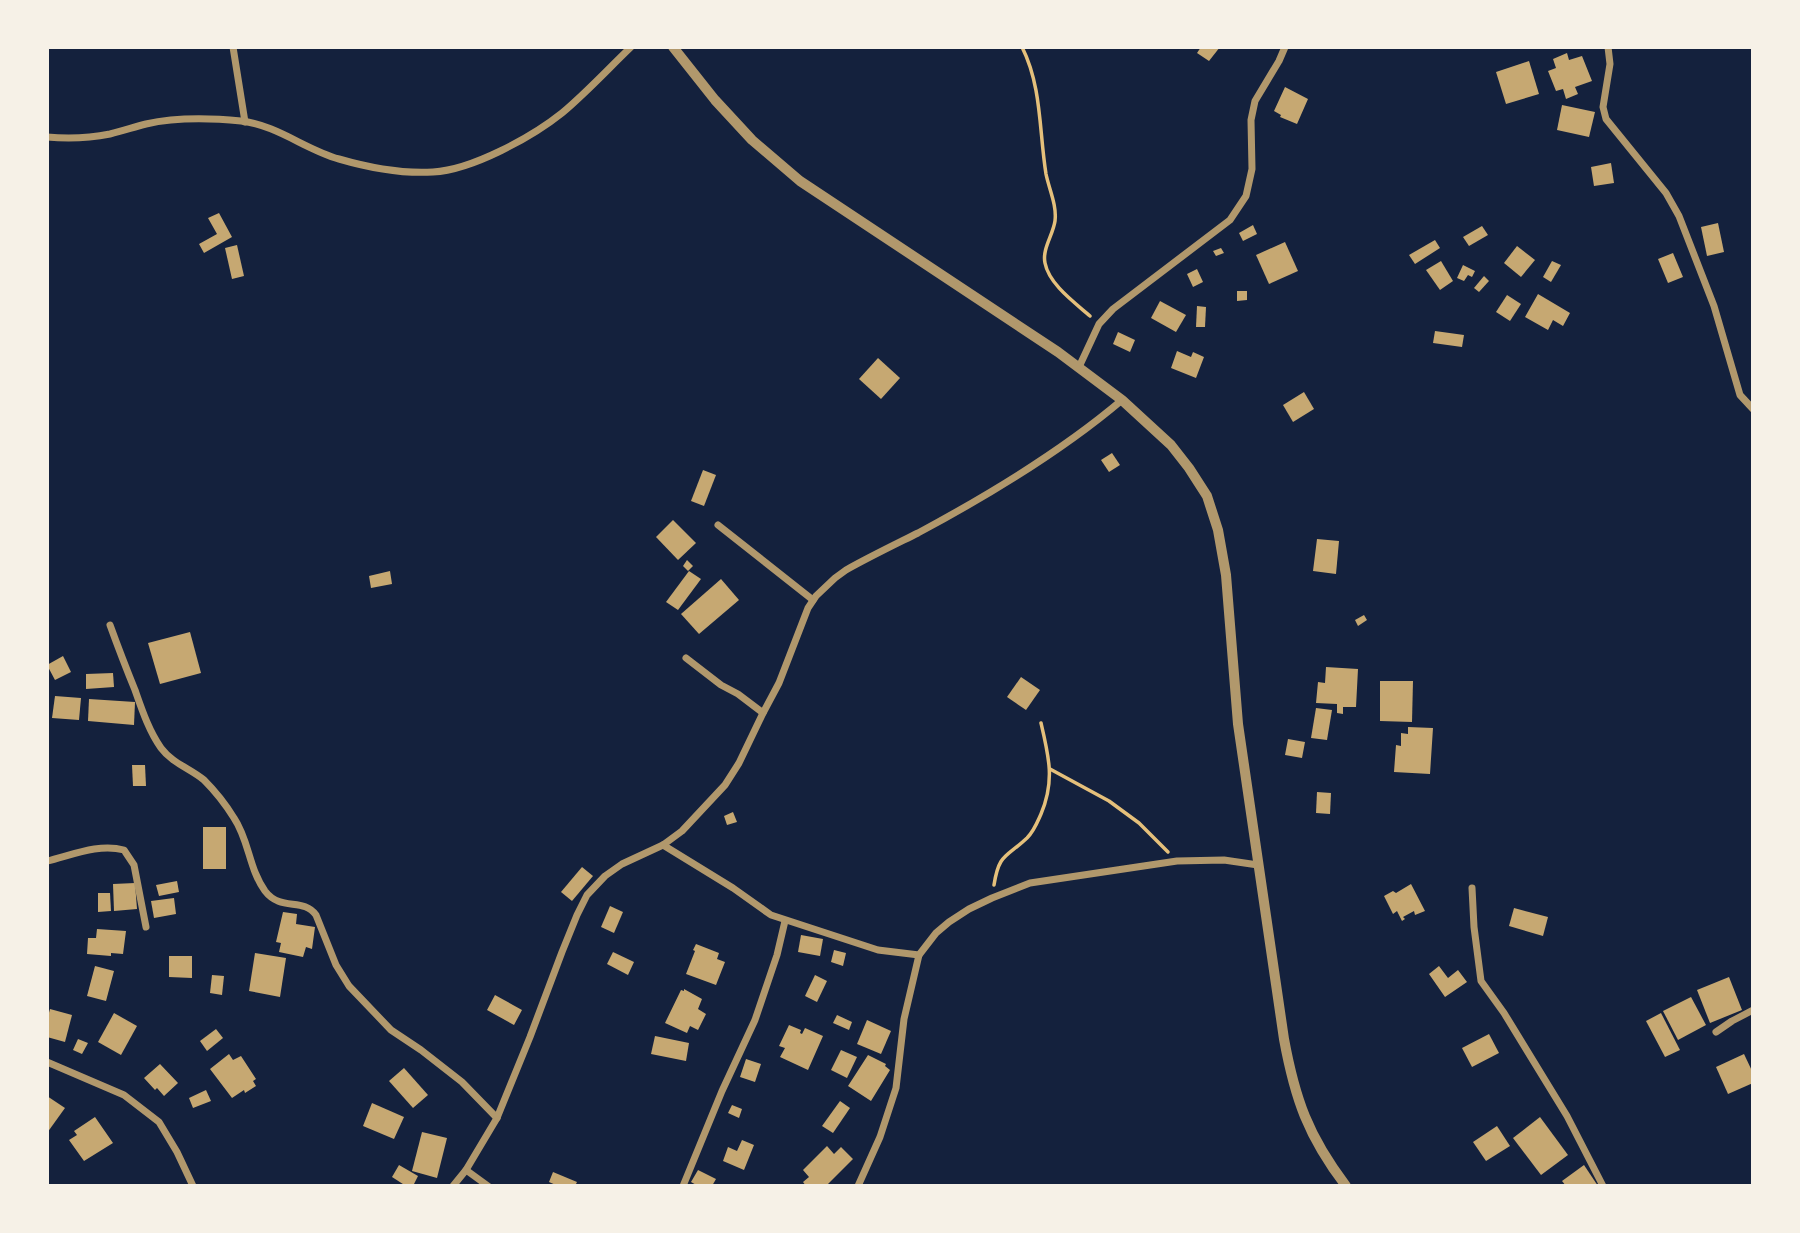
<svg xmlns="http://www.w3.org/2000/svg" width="1800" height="1233" viewBox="0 0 1800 1233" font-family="Quicksand,sans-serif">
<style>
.building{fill:#c6a872}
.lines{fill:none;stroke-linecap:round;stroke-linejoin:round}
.path{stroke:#e5c07b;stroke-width:3.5}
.minor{stroke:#b1986c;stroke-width:7}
.tertiary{stroke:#b1986c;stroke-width:10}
</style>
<rect width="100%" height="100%" fill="#14213d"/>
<!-- building -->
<g class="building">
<path d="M1201 47H1220L1209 61 1197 53Z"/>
<path d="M1567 53 1569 60 1582 56 1592 81 1575 87 1578 94 1566 99 1563 89 1556 91 1548 71 1556 68 1553 59Z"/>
<path d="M1529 61 1539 94 1506 104 1496 72Z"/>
<path d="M1285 87 1308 99 1297 124 1280 117 1281 115 1274 111Z"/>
<path d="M1562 105 1595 112 1589 137 1557 130Z"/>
<path d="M1611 163 1614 183 1594 186 1591 167Z"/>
<path d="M219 213 232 237 204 253 199 244 217 234 208 218Z"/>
<path d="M1718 223 1724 252 1707 256 1701 227Z"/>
<path d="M1253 225 1257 234 1243 241 1239 233Z"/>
<path d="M1482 226 1488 235 1469 246 1463 237Z"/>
<path d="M1435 240 1440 248 1415 264 1409 255Z"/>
<path d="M1285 242 1298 271 1269 284 1256 255Z"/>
<path d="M237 245 244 276 232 279 225 248Z"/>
<path d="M1517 246 1535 260 1521 277 1504 263Z"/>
<path d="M1221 248 1224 253 1216 256 1213 251Z"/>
<path d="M1673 253 1683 277 1668 283 1658 259Z"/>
<path d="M1441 261 1453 281 1440 290 1426 270Z"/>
<path d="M1552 261 1561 265 1551 282 1543 277Z"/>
<path d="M1463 265 1475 271 1472 277 1468 275 1464 281 1457 278Z"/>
<path d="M1197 269 1203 282 1193 287 1187 274Z"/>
<path d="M1484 276 1489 281 1479 292 1474 288Z"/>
<path d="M1237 291H1247V300L1237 301Z"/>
<path d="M1538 294 1570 313 1563 326 1553 320 1548 330 1525 317Z"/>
<path d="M1507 295 1521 304 1510 321 1496 312Z"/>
<path d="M1160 301 1186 315 1176 332 1151 318Z"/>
<path d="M1197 306 1206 307 1205 327H1196Z"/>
<path d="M1435 331 1464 335 1462 347 1433 343Z"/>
<path d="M1118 332 1135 340 1130 352 1113 344Z"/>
<path d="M1177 351 1191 357 1193 352 1204 357 1196 378 1171 368Z"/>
<path d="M878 358 900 378 881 399 859 379Z"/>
<path d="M1304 392 1314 409 1293 422 1283 405Z"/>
<path d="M1112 453 1120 465 1109 472 1101 460Z"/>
<path d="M703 470 716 475 704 506 691 501Z"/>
<path d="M673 520 696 543 678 560 656 537Z"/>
<path d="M1317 539 1339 541 1336 574 1313 571Z"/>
<path d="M687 560 693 566 688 571 683 566Z"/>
<path d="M390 571 392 584 371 588 369 576Z"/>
<path d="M689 571 701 579 678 610 666 602Z"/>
<path d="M721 579 739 600 699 634 681 614Z"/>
<path d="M1364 615 1367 620 1358 626 1355 620Z"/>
<path d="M190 632 201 673 160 684 148 643Z"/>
<path d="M63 656 71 672 55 680 47 665Z"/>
<path d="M1326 667 1358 669 1356 707H1343V714L1337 713V704L1316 703 1318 682 1325 683Z"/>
<path d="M113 673 114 687 86 689V674Z"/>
<path d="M1021 677 1040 690 1026 710 1007 697Z"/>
<path d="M1380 681H1413L1412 722 1380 721Z"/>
<path d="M55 696 81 698 79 720 52 718Z"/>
<path d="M89 699 135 702 134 725 88 721Z"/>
<path d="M1316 708 1332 710 1327 740 1311 738Z"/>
<path d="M1408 727 1433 728 1430 774 1394 772 1396 745 1401 746V733L1408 734Z"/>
<path d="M1288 739 1305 742 1302 758 1285 755Z"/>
<path d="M132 765H145L146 786H133Z"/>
<path d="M1317 792 1331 793 1330 814 1316 813Z"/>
<path d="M733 812 737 822 727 825 724 816Z"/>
<rect x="203" y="827" width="23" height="42"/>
<path d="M582 867 593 876 572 901 561 892Z"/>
<path d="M177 881 179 892 159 896 156 885Z"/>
<path d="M135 883 137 909 114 911 113 884Z"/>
<path d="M1411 884 1425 911 1415 915 1414 911 1403 917 1405 919 1402 921 1397 911 1393 914 1384 896 1393 891 1396 893Z"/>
<path d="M98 893H110L111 911 98 912Z"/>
<path d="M174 898 176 914 154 918 151 901Z"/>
<path d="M610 906 623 912 614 933 601 927Z"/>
<path d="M1514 908 1548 917 1543 936 1509 926Z"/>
<path d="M283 912 297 914 296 924 315 927 312 949 306 947 303 957 279 952 281 943 276 942Z"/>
<path d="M97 929 126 931 123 954 111 953V956L87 954 88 938H96Z"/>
<path d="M801 935 823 939 820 956 798 952Z"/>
<path d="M696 944 719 953 717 959 725 962 716 985 686 974 695 951 693 950Z"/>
<path d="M834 950 846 953 843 966 831 962Z"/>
<path d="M613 952 634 962 628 975 607 964Z"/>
<path d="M255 953 286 958 280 997 249 991Z"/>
<path d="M169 956H192V978L169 977Z"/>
<path d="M95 966 114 971 106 1001 87 996Z"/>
<path d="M1439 966 1448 978 1458 970 1467 982 1445 997 1429 974Z"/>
<path d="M212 975 224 976 222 995 210 993Z"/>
<path d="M815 975 827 981 817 1002 805 996Z"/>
<path d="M1729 977 1742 1010 1710 1023 1697 990Z"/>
<path d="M684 989 702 999 698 1009 706 1014 698 1030 690 1026 687 1033 665 1023 681 990 684 991Z"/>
<path d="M495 995 522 1010 514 1025 487 1010Z"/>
<path d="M1691 997 1706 1025 1678 1040 1663 1011Z"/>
<path d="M50 1009 72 1015 65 1042 47 1037V1020Z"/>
<path d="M114 1013 137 1026 121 1055 98 1042Z"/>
<path d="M1661 1013 1680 1050 1665 1057 1646 1021Z"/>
<path d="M837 1015 852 1022 849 1030 833 1023Z"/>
<path d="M867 1020 891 1031 881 1054 857 1044Z"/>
<path d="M789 1025 801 1030 800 1033 802 1034 805 1028 823 1036 808 1070 780 1057 785 1048 779 1046Z"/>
<path d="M216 1029 223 1038 207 1051 200 1041Z"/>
<path d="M1489 1034 1499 1053 1472 1067 1462 1048Z"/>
<path d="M655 1036 689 1043 686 1061 651 1054Z"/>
<path d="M78 1039 88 1043 82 1054 73 1050Z"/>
<path d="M841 1050 857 1057 847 1078 831 1070Z"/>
<path d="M229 1054 233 1060 241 1056 256 1079 253 1081 256 1086 245 1093 244 1090 232 1098 210 1069Z"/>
<path d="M1744 1054 1753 1073V1083L1728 1094 1716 1067Z"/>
<path d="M868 1055 886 1064 885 1066 890 1070 871 1101 848 1086Z"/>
<path d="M746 1059 761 1064 755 1082 740 1077Z"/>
<path d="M160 1064 178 1083 164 1096 157 1088 155 1090 144 1078Z"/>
<path d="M404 1068 428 1095 413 1108 389 1081Z"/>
<path d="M206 1090 211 1101 193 1108 189 1098Z"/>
<path d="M47 1096 65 1108 47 1133Z"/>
<path d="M840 1101 850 1108 833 1133 822 1126Z"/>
<path d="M372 1103 404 1117 394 1139 363 1126Z"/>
<path d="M732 1105 742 1109 739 1118 728 1113Z"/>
<path d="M95 1117 113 1143 84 1161 69 1140 77 1135 74 1131Z"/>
<path d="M1540 1117 1568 1155 1541 1175 1513 1138Z"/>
<path d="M1497 1126 1510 1146 1486 1161 1473 1142Z"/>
<path d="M422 1132 447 1138 437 1178 412 1171Z"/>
<path d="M742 1140 754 1145 744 1170 723 1161 728 1147 737 1151Z"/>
<path d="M827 1146 834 1154 841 1147 853 1159 826 1186H806L803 1182 809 1177 803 1170Z"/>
<path d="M399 1165 418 1176 413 1186H406L392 1177Z"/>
<path d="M1584 1165 1598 1186H1566L1562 1181Z"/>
<path d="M698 1170 716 1179 712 1186H698L691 1182Z"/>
<path d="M553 1172 577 1182 575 1186H558L549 1182Z"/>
</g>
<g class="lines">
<!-- path -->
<g class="path">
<path d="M1022 47C1042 87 1039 131 1046 174 1049 189 1057 205 1055 221 1053 235 1042 249 1045 263 1049 284 1074 302 1090 316"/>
<path d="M1050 769 1109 801 1139 823 1168 852"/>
<path d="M994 885C999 853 1006 858 1027 838 1034 831 1037 823 1041 814 1055 781 1049 757 1041 723"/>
</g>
<!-- minor -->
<g class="minor">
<path d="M233 47 245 122"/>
<path d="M1608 47 1610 64 1603 107 1606 119 1666 193 1679 216 1714 306 1740 395 1753 409"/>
<path d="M47 137C68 139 90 138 110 134 123 131 134 127 146 124 177 117 210 118 241 121 277 125 306 150 339 159 370 168 401 174 433 172 472 170 532 137 562 113 586 93 608 69 631 47"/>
<path d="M1079 367 1099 324 1113 309 1230 220 1246 196 1252 169 1251 120 1255 101 1279 61 1285 47"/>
<path d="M718 525 813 600"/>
<path d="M110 625C118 647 126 668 135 690 142 710 149 731 161 748 172 763 191 769 204 780 215 791 226 805 234 818 249 840 249 869 265 891 281 912 303 897 316 915L336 965 349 986 391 1030 421 1050 462 1082 497 1118"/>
<path d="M686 658 721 685 738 694 763 713"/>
<path d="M663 845 733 888 771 915 878 950 919 955"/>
<path d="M47 861C72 855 99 843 124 850L134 865 146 927"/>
<path d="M1472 888 1474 927 1481 981 1504 1013 1567 1116 1603 1186"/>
<path d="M1716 1032 1732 1021 1753 1010"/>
<path d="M47 1062 124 1095 159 1122 177 1152 193 1186"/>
<path d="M466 1170 488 1186"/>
<path d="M453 1186 466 1170 497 1118 530 1037 562 952 577 915 587 895 605 876 622 864 663 845 682 831 725 785 739 763 763 713 779 683 808 608 816 596 835 578 846 570C869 557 894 545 918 533 987 496 1062 451 1122 400"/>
<path d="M683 1186 722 1091 755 1020 777 955 785 921"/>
<path d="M858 1186 880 1137 896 1088 904 1019 919 955 936 933 949 922 969 909 992 898 1030 883 1177 861 1224 860 1258 865"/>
</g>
<!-- tertiary -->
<path class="tertiary" d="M673 47 715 100 752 140 800 181 1058 352 1122 400 1171 445 1189 468 1207 496 1218 530 1226 575 1238 724 1284 1039C1295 1099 1308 1136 1346 1186"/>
</g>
<!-- border -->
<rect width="1800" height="1233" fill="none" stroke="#f6f1e7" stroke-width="98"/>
</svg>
